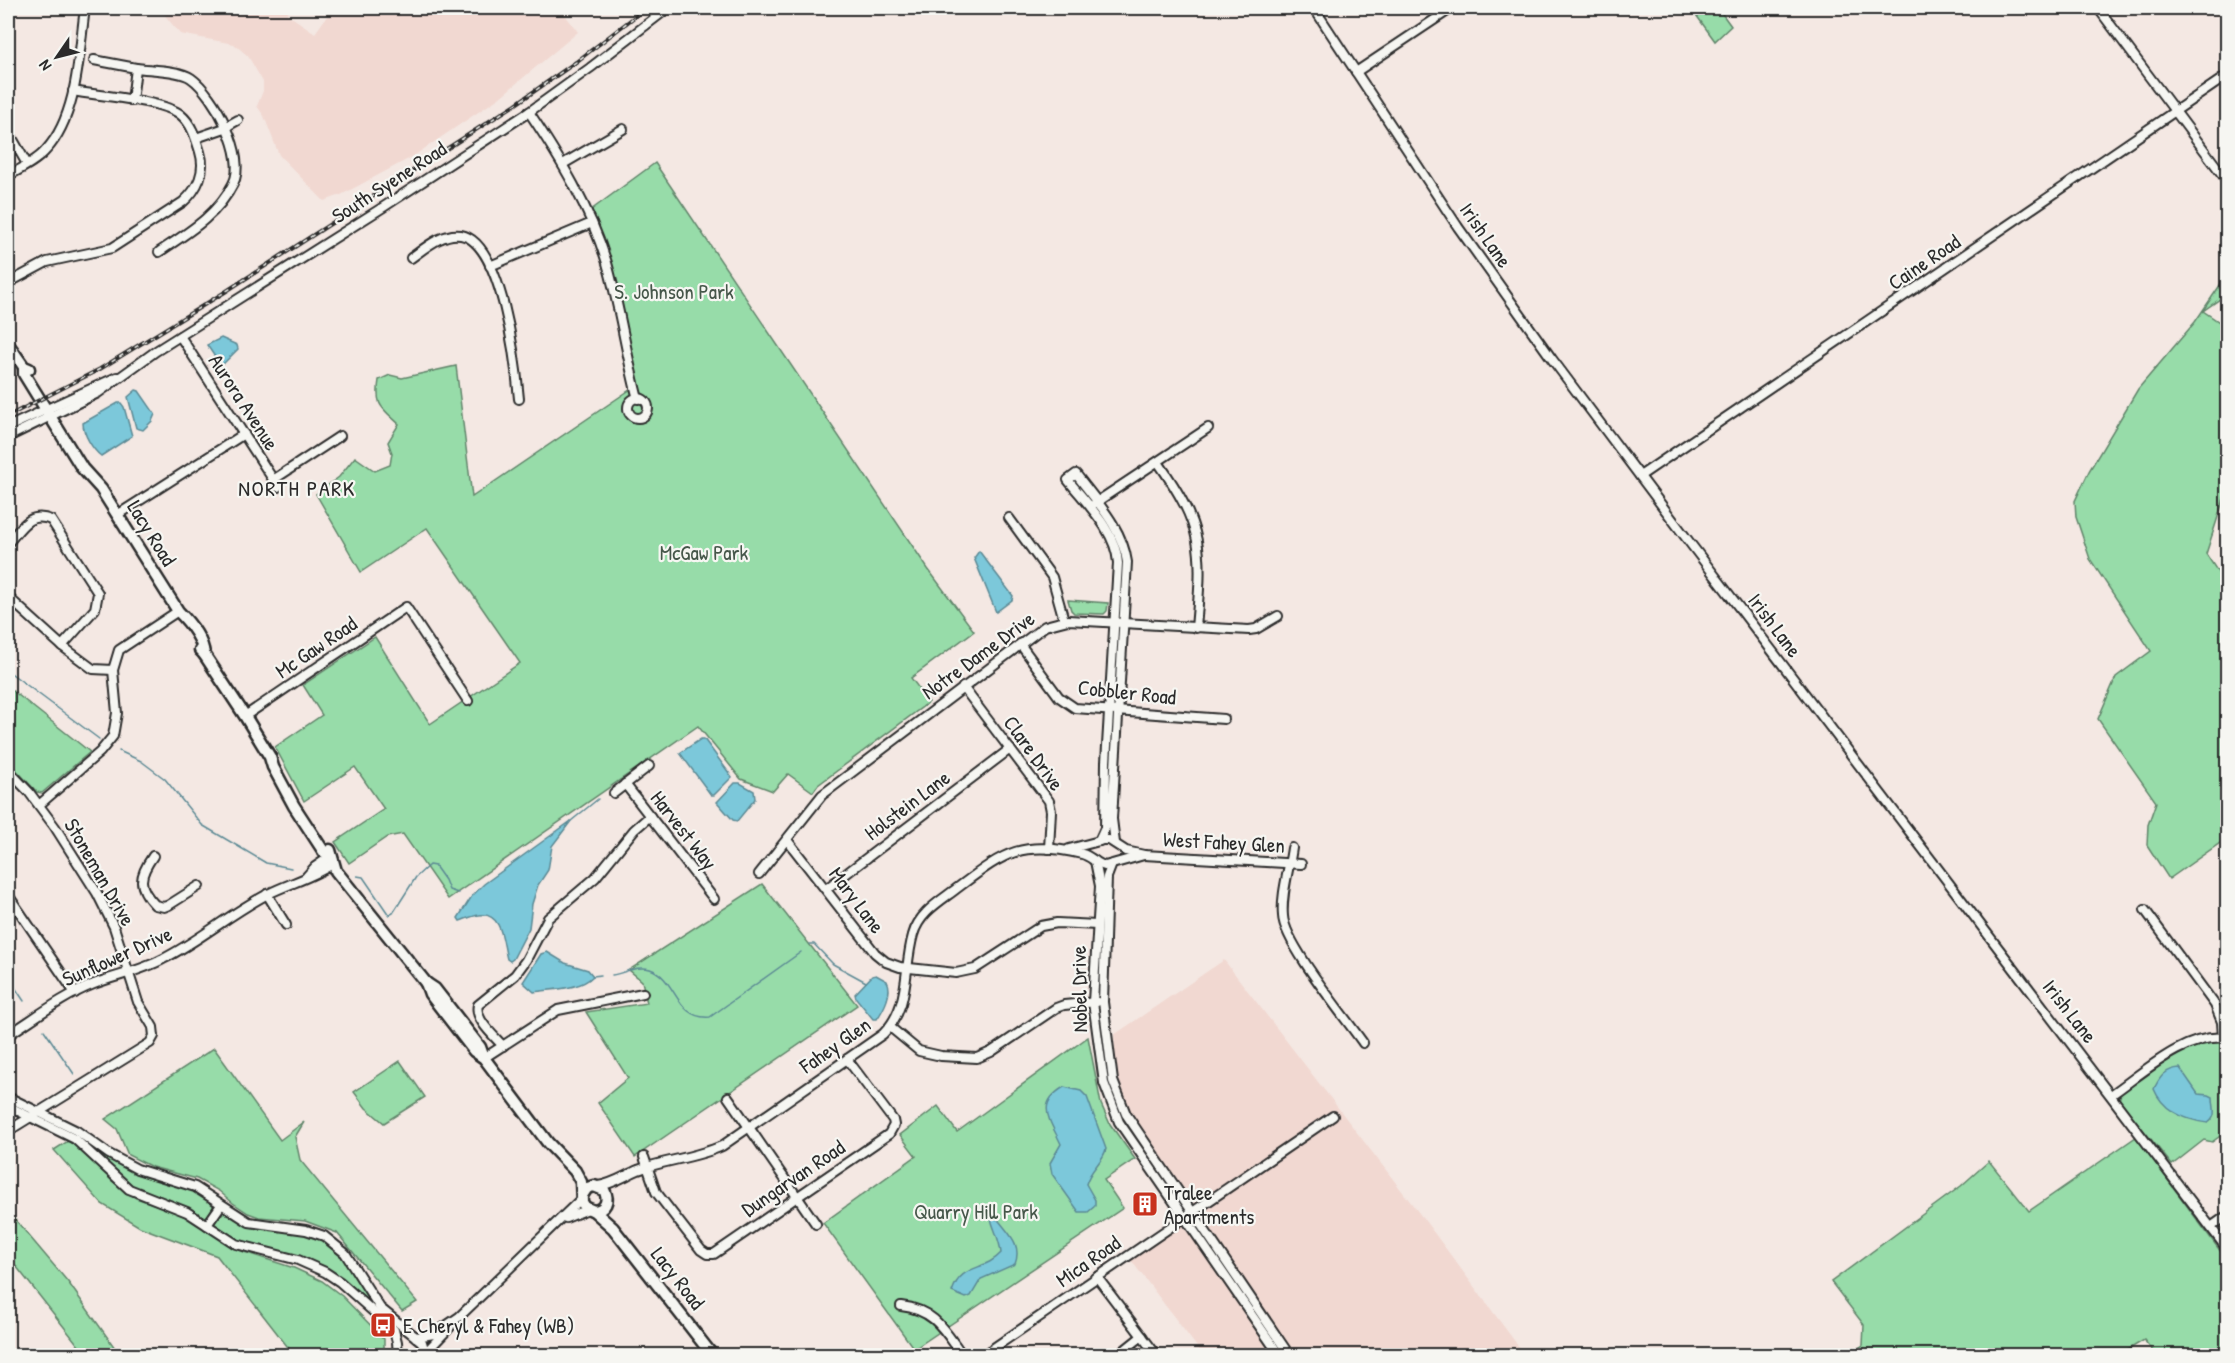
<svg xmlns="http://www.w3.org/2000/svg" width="2235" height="1363" viewBox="0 0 2235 1363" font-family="'Patrick Hand',sans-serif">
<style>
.built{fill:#f1d8d1}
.green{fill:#97dca9;stroke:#61846a;stroke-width:1.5}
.water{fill:#7bc8da;stroke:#5b8994;stroke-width:1.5}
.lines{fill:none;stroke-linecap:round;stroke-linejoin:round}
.stream{stroke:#5b8994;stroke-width:1.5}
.minor-casing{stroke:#2b2b2b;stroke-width:12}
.major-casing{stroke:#2b2b2b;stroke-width:15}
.minor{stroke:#f6f6f2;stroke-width:8}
.major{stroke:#f6f6f2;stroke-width:10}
.rail-casing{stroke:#2b2b2b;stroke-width:4}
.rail{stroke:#f6f6f2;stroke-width:1.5;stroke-dasharray:4.5;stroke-linecap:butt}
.labels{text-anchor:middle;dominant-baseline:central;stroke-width:4.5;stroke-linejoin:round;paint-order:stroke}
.street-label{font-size:21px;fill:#2b2b2b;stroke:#f6f6f2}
.park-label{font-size:21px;fill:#46574a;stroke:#f6f6f2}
.poi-label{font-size:21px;fill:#2b2b2b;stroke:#f6f6f2;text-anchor:start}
.neighbourhood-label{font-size:22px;letter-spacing:1.5px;fill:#2b2b2b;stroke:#f6f6f2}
</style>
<rect width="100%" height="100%" fill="#f4e8e3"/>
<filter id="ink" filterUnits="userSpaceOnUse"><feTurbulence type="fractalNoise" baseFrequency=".0167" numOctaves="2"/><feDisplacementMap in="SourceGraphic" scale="12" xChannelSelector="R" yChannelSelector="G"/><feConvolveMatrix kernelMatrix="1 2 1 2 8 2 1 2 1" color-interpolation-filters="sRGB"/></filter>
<g filter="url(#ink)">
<!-- built -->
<g class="built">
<path d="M159 8H290L287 14 315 33 333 8H560L578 32 499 98 412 157 341 195 324 201 279 155 264 116 257 106 263 91V82L248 56 234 44 180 34Z"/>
<path d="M1224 960 1429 1226 1525 1355H1203L1130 1259 1180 1226H1186L1200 1216 1133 1119 1122 1099 1117 1080 1114 1035Z"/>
</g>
<!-- green -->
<g class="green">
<path d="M1691 8H1718L1731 26 1715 41Z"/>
<path d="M655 163 928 569 974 631 911 678 929 702 818 785 813 792 788 774 773 791 741 779 698 726 448 899 403 834 387 837 349 863 335 842 384 809 355 767 304 801 275 747 322 715 303 685 375 637 430 724 520 663 427 528 361 572 316 494 339 477 355 457 375 471 390 465 392 453 388 442 399 424C381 407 375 406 379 380L390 375 402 378 456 366 472 497 637 385 617 286 591 210Z"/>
<path d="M2227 275V294L2203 311 2228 328 2227 489 2206 554 2227 586V838L2169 879 2147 845 2148 825 2156 802 2098 719 2116 677 2151 651 2090 559 2076 517 2075 501 2089 471 2138 389 2195 322Z"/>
<path d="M1068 600 1108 603 1107 611 1104 614 1074 613 1071 610Z"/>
<path d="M8 687 90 752 42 793 37 792 8 761Z"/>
<path d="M762 884 857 1005 635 1157 598 1103 628 1078 586 1012 647 1003 642 981 629 970Z"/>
<path d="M1088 1037 1101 1104 1110 1124 1135 1159 1104 1180 1123 1208 914 1349 823 1223 916 1156 900 1135 938 1106 957 1132Z"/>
<path d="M2213 1040 2226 1042 2227 1131 2212 1142 2204 1140 2172 1165 2119 1100 2121 1093C2148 1072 2180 1048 2213 1040Z"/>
<path d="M214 1048 280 1140 304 1122 295 1137 300 1160 417 1302 402 1311 337 1233 305 1221 259 1217 248 1213 233 1203 219 1191 197 1179 152 1167 128 1155 117 1129 105 1119Z"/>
<path d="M400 1061 425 1097 384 1123 366 1108 354 1092Z"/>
<path d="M2136 1137 2227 1260V1355H2156L2144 1340 2118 1356 1848 1355 1863 1345 1864 1325 1831 1282 1961 1186 1989 1161 2029 1211Z"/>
<path d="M68 1141 84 1150 112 1181 136 1198 180 1213 225 1242 244 1252 294 1268 322 1281 342 1296 384 1339V1354L368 1355 360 1349 350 1355H294L217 1256 140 1227 102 1204 54 1150Z"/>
<path d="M96 1149 142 1174 190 1189 212 1202 213 1207 207 1217 201 1218 133 1188 119 1177 94 1151Z"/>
<path d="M8 1211 68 1282 120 1355H86L16 1266 8 1255Z"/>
<path d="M224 1212 254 1227 304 1233 328 1242 342 1255 379 1312 336 1276 241 1243 215 1228 214 1222Z"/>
</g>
<!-- water -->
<g class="water">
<path d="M221 338 237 345 238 349 221 366 207 345Z"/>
<path d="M136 390 139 391 155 414 152 421 143 430 136 428 128 397Z"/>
<path d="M118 403H121L124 407 132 436 101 456C93 450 83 434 83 423Z"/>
<path d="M979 551 1013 596 1012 600 996 612 974 558Z"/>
<path d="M701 739H704L732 777 714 795H711L680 753Z"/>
<path d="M735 783H740L754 791 755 799 737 821 733 820 717 802Z"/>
<path d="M571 821 552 846 548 870 538 885 532 904 529 928 513 959 510 961 507 959C503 945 503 911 479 915 472 916 466 919 460 921L458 918 472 896 484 884Z"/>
<path d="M547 952 565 963 588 970 593 976C580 990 552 989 534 992L523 982 541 954Z"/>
<path d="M876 975 887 981C893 992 884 1009 877 1019H873L856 998 855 994 872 976Z"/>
<path d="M2180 1068 2198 1094 2209 1095 2213 1097C2213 1108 2218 1116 2208 1123 2185 1120 2163 1111 2154 1089 2160 1076 2166 1069 2180 1068Z"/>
<path d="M1064 1087 1081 1091 1087 1097 1106 1149C1103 1162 1090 1169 1086 1184L1095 1200V1206L1088 1212H1079L1052 1174 1050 1163 1061 1144C1050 1120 1035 1104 1064 1087Z"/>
<path d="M990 1213C997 1217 999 1221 1004 1227 1013 1238 1021 1248 1015 1264L981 1279 971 1296 966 1298 952 1292C961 1263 984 1272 1001 1253 1000 1238 990 1223 990 1213Z"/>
</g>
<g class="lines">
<!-- stream -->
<g class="stream">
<path d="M8 671 99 739"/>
<path d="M119 751 141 761 165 779 202 825 266 863 291 868"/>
<path d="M571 821 598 799"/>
<path d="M357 876 363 877 389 915 393 913 416 877 429 865 435 866 445 880 449 890 458 893"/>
<path d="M810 944H814L833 964 866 982"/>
<path d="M612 975C625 973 637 965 650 969 677 978 675 1020 710 1017L801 952"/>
<path d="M593 976 601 975"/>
<path d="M8 977 24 1001"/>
<path d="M44 1030 74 1074"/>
</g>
<defs>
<g id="minor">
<path d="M1314 8 1458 227 1552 359 1690 543 2228 1250"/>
<path d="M2098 8 2228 182"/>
<path d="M94 60 136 68"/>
<path d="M1356 72 1452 8"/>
<path d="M132 101 136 68C150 70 180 70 191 78 214 94 248 157 233 184 217 216 187 233 159 252"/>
<path d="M529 112C561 160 590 208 607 263 620 308 626 354 638 399"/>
<path d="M8 131 27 164"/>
<path d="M196 138 222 129 238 120"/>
<path d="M563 164 623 129"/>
<path d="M8 176C20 169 37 161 46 150 78 116 79 51 85 8"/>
<path d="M411 258C425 248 443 232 461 235 502 242 516 364 519 399"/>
<path d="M490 266 592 223"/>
<path d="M8 283 47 262 112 248 183 202C198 189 206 171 200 152 196 139 192 124 181 115 164 100 98 96 73 91"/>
<path d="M180 336 278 487"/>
<circle cx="638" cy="408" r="10"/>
<path d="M8 427 117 377"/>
<path d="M8 437 98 393 156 351 385 206 529 112 590 68 668 8"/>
<path d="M1158 462C1204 528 1203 549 1196 628"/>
<path d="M1640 476 2228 75"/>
<path d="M273 480 340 436"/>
<path d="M1095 503 1208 428"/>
<path d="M117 515 244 434"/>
<path d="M1009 518 1052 577 1064 620"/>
<path d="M8 543C21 528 29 511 51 520L98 593 95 609 62 646"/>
<path d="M8 597 62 646 93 669 113 670"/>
<path d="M1020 644 1059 697 1075 708 1224 719"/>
<path d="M963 687 1049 801 1051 811 1049 849"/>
<path d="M245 716 406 607 468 701"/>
<path d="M8 770 29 792 55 827 97 893 114 927 138 1002 153 1027 154 1036 150 1043 8 1131"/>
<path d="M625 784 714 899"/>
<path d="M614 793 649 766"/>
<path d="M39 805 100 752 113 736 117 713 113 670 119 650 178 611"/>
<path d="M787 840 875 953 886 962 900 967 956 973 975 969 1041 926 1057 923 1097 925"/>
<path d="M1099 841 1105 828 1106 762 1118 563C1116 531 1087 504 1068 480L1076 474C1096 501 1122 527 1127 562L1112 819 1115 843"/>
<path d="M1292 848C1289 870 1281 894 1283 916 1284 943 1345 1017 1363 1043"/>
<path d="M1069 849 1103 840H1109L1126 851 1144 855 1301 864"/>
<path d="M153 856C139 876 137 886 155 905L164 907 169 905 199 886"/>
<path d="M1095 861 1100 886 1093 1002 1104 1083 1119 1122 1280 1356"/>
<path d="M1112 864 1107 877 1103 1002 1113 1081 1126 1114 1290 1356"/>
<path d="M759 874 822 795 1045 626 1068 620 1249 630 1256 629 1278 616"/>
<path d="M307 876 315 867 331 856"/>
<path d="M826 889 1010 749"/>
<path d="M267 894 286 925"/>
<path d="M8 895 75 993"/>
<path d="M2145 910 2215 1005 2222 1022 2223 1037"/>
<path d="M890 1027 919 1051 941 1056 977 1058 991 1052 1056 1008 1064 1005 1097 1002"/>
<path d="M8 1035C35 1018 63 996 94 984 117 975 141 971 163 959 199 941 231 913 268 894 290 883 314 877 334 863"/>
<path d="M503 1046C494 1036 474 1019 478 1005L515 975 526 960 548 918 595 878 634 830 650 816"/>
<path d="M484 1058 558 1010 643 993"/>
<path d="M2111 1095C2143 1073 2185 1033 2226 1038"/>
<path d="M8 1097 77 1131 109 1154 137 1169 195 1187 249 1222 306 1230 324 1236 345 1253 380 1308 422 1342 424 1349 423 1356"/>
<path d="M728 1097 816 1224"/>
<path d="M8 1106 75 1139 129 1189 187 1212 236 1244 298 1260 325 1272 340 1282 394 1330 397 1342 398 1356"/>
<path d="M644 1157 656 1192 701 1250 707 1254H714L889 1134 894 1125 893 1120 847 1059"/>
<path d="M598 1186C613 1184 624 1176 638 1170 665 1160 695 1158 722 1146L883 1034C911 1006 903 970 913 935 919 913 939 902 956 889 1003 854 1019 839 1082 854 1091 856 1096 864 1105 866L1144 855"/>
<path d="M566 1218 588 1209"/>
<path d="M207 1225 221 1205"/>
<path d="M2211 1227 2228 1215"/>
<path d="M1097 1277 1157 1356"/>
<path d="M901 1306C935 1310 944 1330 963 1356"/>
<path d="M416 1337 434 1334 459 1317 582 1198"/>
<path d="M424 1354 450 1327"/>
<path d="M982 1356 1333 1116"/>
<path d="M1117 1356 1142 1336"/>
</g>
<g id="major">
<path d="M8 344 24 367 29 369"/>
<path d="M24 367V374L82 468 101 489 178 611C189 622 202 637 204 654"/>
<path d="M200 650 204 654 245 716 270 757 273 767 294 806 324 852 331 856"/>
<path d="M330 850 336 871 426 983"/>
<path d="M484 1058 474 1051 430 994 426 983 435 989 480 1047 484 1058 548 1143 575 1171 581 1182 582 1202 585 1207 594 1211 613 1228 713 1356"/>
<path d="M583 1194 587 1188 594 1186 604 1190C610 1201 605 1210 594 1211"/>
</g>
</defs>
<!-- minor casing -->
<use href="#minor" class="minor-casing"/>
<!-- major casing -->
<use href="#major" class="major-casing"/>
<!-- minor -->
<use href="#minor" class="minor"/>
<!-- major -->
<use href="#major" class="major"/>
<defs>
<path id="rail" d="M8 416 100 369 225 292 516 104 576 62 646 8"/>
</defs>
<!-- rail casing -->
<use href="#rail" class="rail-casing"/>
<!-- rail -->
<use href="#rail" class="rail"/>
</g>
</g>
<!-- icons -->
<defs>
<symbol id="building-square" viewBox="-11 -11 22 22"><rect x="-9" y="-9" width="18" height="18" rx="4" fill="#c8321e" stroke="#f6f6f2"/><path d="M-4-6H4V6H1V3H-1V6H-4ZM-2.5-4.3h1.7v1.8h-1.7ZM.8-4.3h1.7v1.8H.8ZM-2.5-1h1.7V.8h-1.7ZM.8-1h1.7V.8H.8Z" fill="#fff"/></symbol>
<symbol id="bus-square" viewBox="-11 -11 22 22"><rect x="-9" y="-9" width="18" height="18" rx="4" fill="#c8321e" stroke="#f6f6f2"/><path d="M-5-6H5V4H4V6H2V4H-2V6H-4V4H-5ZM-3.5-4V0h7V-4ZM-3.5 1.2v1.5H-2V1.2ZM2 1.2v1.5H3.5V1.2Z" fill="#fff"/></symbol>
</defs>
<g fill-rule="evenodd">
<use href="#building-square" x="1130" y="1189" width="30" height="30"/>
<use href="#bus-square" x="368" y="1310" width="30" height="30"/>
</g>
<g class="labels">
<!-- street labels -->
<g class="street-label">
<text transform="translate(389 182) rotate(-33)">South Syene Road</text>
<text transform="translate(1486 235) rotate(55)">Irish Lane</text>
<text transform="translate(1924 262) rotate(-34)">Caine Road</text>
<text transform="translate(244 402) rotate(57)">Aurora Avenue</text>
<text transform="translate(152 533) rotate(58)">Lacy Road</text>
<text transform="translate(1775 625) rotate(53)">Irish Lane</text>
<text transform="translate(316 647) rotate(-34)">Mc Gaw Road</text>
<text transform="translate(978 655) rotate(-36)">Notre Dame Drive</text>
<text transform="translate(1127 692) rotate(6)">Cobbler Road</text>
<text transform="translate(1034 753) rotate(54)">Clare Drive</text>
<text transform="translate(907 805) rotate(-37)">Holstein Lane</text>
<text transform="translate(684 830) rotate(52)">Harvest Way</text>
<text transform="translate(1224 842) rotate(3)">West Fahey Glen</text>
<text transform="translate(100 872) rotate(60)">Stoneman Drive</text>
<text transform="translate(857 900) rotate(53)">Mary Lane</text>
<text transform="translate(117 956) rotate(-24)">Sunflower Drive</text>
<text transform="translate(1079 989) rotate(-91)">Nobel Drive</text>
<text transform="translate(2070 1011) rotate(52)">Irish Lane</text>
<text transform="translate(835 1045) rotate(-35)">Fahey Glen</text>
<text transform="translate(793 1178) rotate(-34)">Dungarvan Road</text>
<text transform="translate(1088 1261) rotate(-35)">Mica Road</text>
<text transform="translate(678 1278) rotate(52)">Lacy Road</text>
</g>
<!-- park labels -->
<g class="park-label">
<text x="674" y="291">S. Johnson Park</text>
<text x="704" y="552">McGaw Park</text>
<text x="976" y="1211">Quarry Hill Park</text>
</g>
<!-- poi labels -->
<g class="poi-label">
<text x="1164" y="1192">Tralee<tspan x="1164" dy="24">Apartments</tspan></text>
<text x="403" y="1325">E Cheryl &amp; Fahey (WB)</text>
</g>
<!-- neighbourhood labels -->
<g class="neighbourhood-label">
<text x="297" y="488">NORTH PARK</text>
</g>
</g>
<!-- margin -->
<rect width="2235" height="1363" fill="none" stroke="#f6f6f2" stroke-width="30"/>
<rect x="15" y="15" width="2205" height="1333" fill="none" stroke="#2b2b2b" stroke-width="2" filter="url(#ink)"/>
<!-- north arrow -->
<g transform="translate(57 57) rotate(235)" stroke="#f6f6f2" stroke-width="4.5" paint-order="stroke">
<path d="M0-4.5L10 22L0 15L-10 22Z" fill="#2b2b2b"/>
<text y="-9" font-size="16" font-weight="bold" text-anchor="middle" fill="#2b2b2b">N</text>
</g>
</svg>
